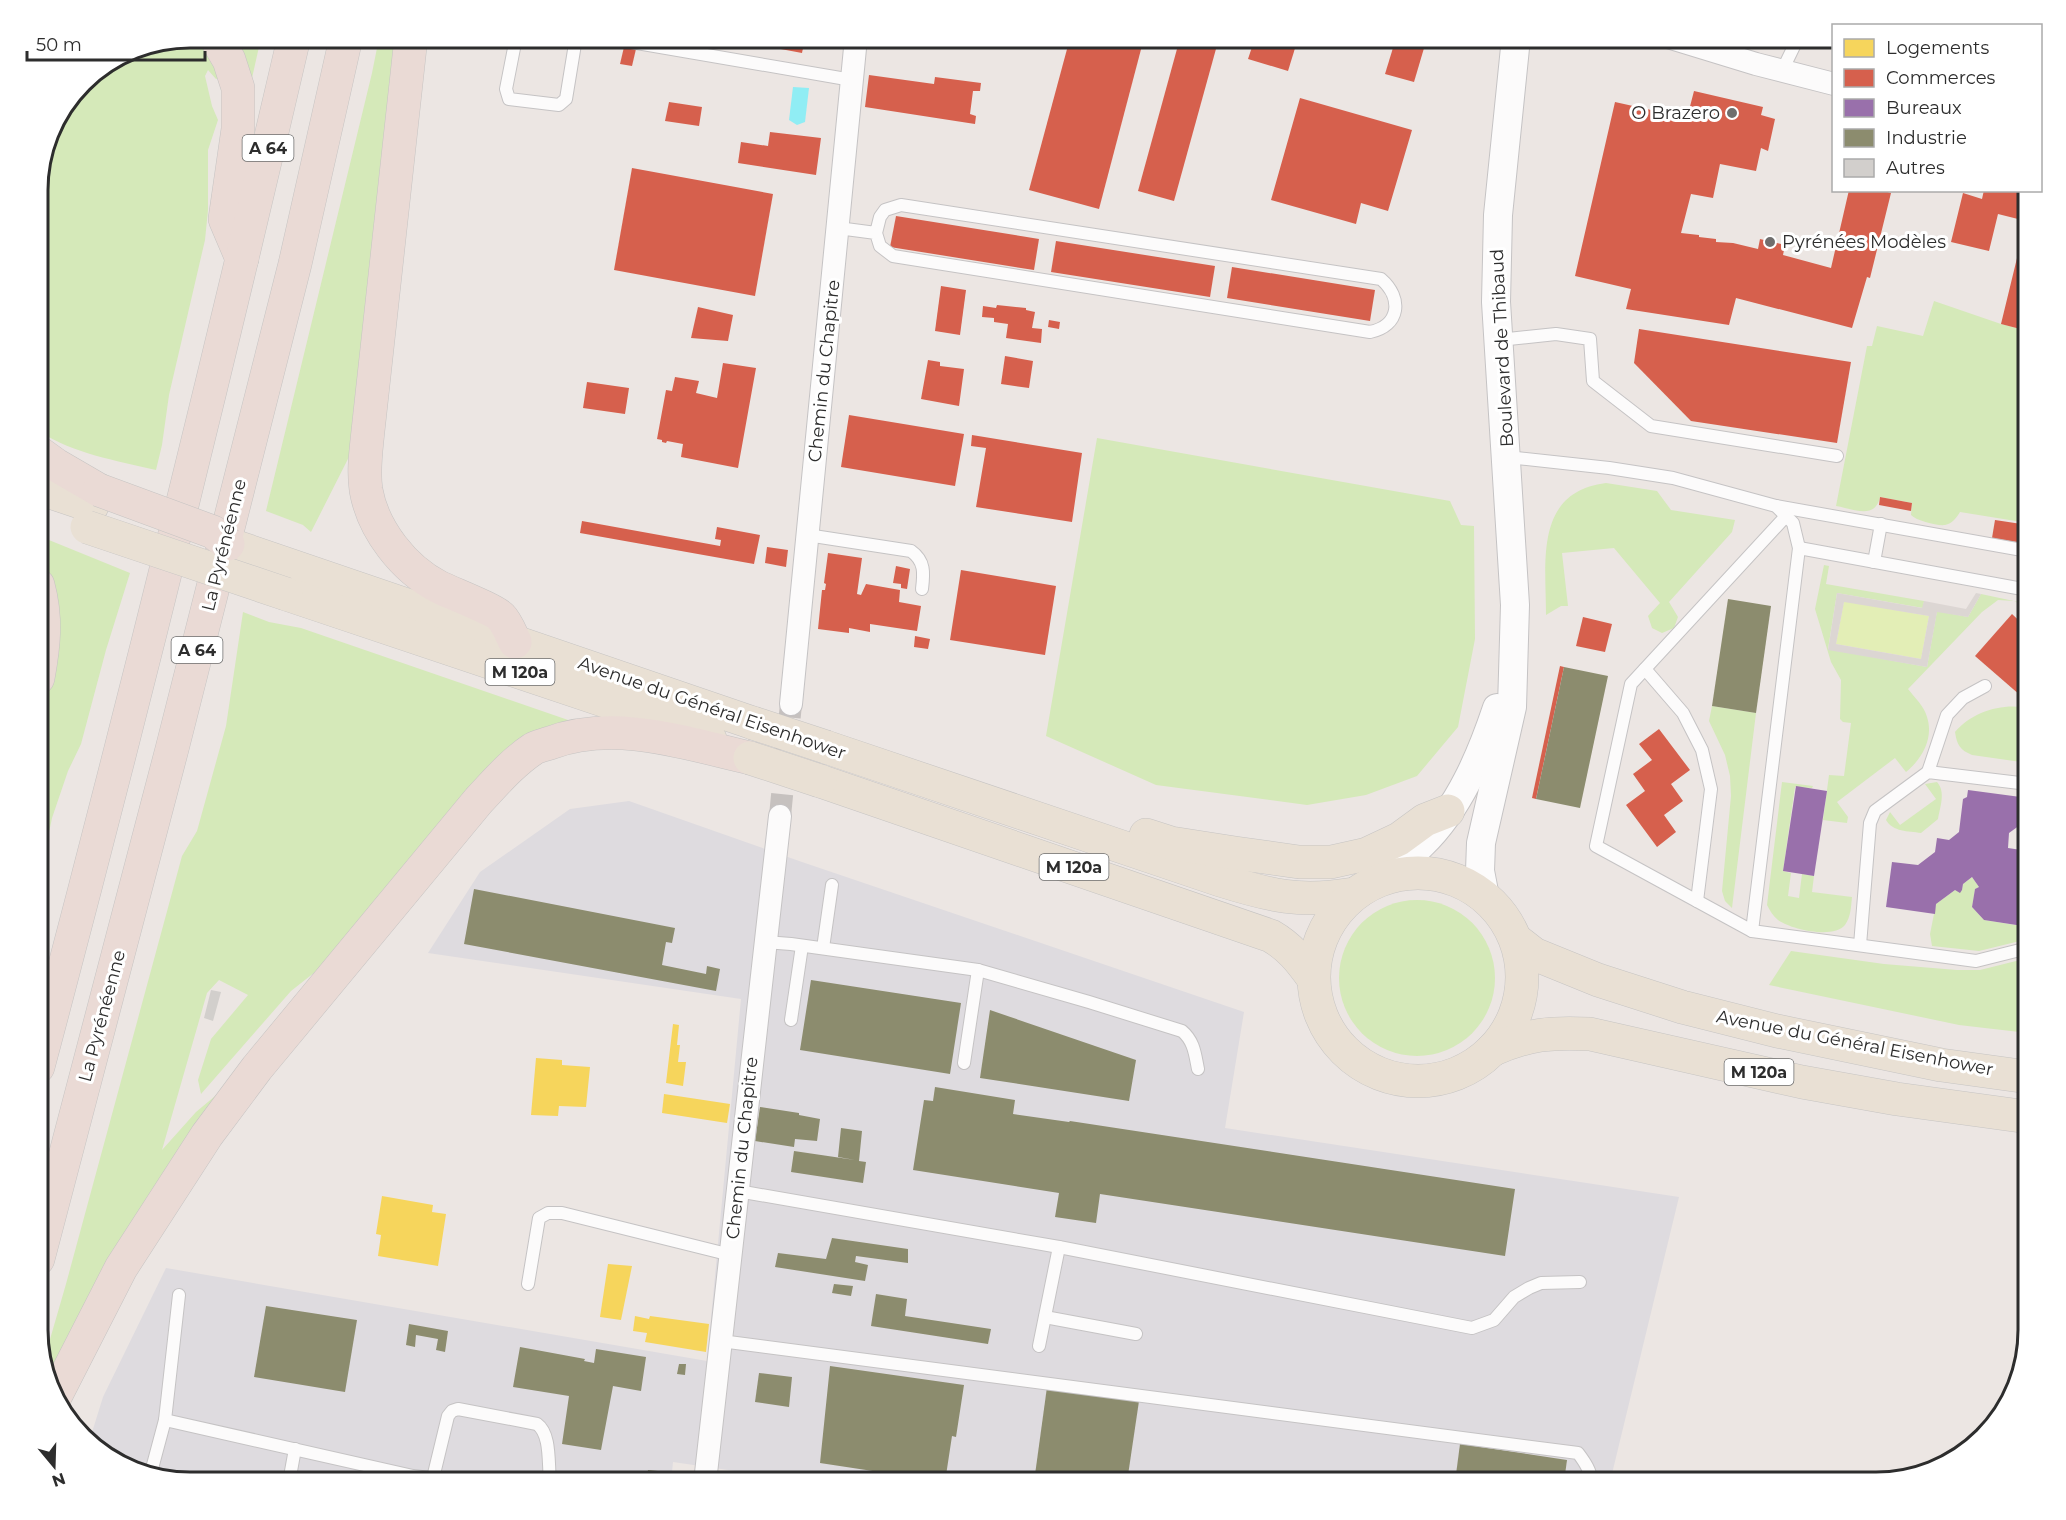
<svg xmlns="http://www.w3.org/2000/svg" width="2066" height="1520" viewBox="0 0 2066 1520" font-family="Montserrat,sans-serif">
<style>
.industrial{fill:#dedbdf}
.green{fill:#d5e9b9}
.pitch{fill:#e3eeb6}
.plaza{fill:#dcd6d3;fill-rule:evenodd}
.water{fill:#90edf4}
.homes{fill:#f6d55c}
.shops{fill:#d6604d}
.offices{fill:#9970ab}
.industry{fill:#8c8c6e}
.building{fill:#d2cfcc}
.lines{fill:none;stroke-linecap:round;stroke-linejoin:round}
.minor-tunnel{stroke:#c6c1bf;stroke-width:22;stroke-dasharray:22 11;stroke-linecap:butt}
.service-casing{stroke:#c5c3c4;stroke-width:14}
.minor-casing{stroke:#c5c3c4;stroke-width:24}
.tertiary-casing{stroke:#c5c3c4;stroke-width:30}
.primary-casing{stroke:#c6c4c3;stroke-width:34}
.motorway-casing{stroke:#c6c4c3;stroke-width:34}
.service{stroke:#fcfbfb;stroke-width:12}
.minor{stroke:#fcfbfb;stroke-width:22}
.tertiary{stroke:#fcfbfb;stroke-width:28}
.primary{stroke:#e9e0d4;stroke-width:33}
.motorway{stroke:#eadad5;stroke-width:33}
.primary-bridge-casing{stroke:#c6c4c3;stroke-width:34;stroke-linecap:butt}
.motorway-bridge-casing{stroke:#c6c4c3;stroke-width:34;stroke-linecap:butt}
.primary-bridge{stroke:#e9e0d4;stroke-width:33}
.motorway-bridge{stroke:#eadad5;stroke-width:33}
.poi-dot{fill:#706e6d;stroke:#fff;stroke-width:2}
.labels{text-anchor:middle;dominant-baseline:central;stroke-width:6;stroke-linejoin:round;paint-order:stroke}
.shield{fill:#fff;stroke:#6c6c6c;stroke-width:1.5}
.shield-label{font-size:16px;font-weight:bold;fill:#2d2d2d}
.poi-label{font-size:18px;fill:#2d2d2d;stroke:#fff;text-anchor:end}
.street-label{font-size:18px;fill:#2d2d2d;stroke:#fff}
.rim{fill:none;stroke:#2d2d2d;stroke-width:3}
</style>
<rect width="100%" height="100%" fill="#ece6e3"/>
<!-- industrial -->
<path class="industrial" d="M629 801 802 862 1244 1012 1225 1128 1679 1197 1610 1482H811L673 1462 671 1482H190L141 1474 98 1451 89 1442 103 1397 166 1268 707 1361 741 999 428 953 480 872 570 809Z"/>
<!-- green -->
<g class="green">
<path d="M190 38 199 39 214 59 220 78 216 79 208 70 205 76 212 106 218 120 208 150V210L205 240 169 395 162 445 156 470C114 460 75 454 38 431V180L53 123 89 76 132 49Z"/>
<path d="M231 38H261L252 78Z"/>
<path d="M379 38H398L354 447 311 532 303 525 266 511 372 73Z"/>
<path d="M1934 301 2001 324 2028 331V523L1960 512C1957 517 1952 524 1945 525 1937 526 1917 521 1911 515L1912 503 1880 497C1875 520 1854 509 1836 506L1867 346H1872L1877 326 1923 336Z"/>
<path d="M1097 438 1450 501 1461 525 1474 526 1475 639 1458 727 1417 776 1366 795 1307 805 1156 785 1046 736Z"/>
<path d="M1606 483 1657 491 1671 510 1735 520 1732 532 1669 602 1678 617 1674 628 1662 633 1652 628 1648 616 1660 603 1614 548 1562 553 1568 606H1561L1546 615C1546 562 1534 492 1606 483Z"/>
<path d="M44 538 130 573 106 650 81 744 68 771 52 818 38 885V745L58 632 54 602 46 570 38 553Z"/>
<path d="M1824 565 1829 566 1826 584 1924 601 1923 608 1837 593 1828 649 1927 667 1937 611 1968 617 1981 594 2028 604V608L2014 601 1998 600 1982 612 1908 689C1915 698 1924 706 1927 717 1934 738 1922 759 1906 772L1895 758 1837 802 1848 817 1847 823 1823 820 1829 775 1844 776 1851 723 1843 722 1840 719 1841 680 1831 662 1815 609Z"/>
<path d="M243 612 269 622 301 628 571 721 329 961 291 991 201 1094 198 1080 211 1039 248 995 219 980 207 993 162 1150 196 1112 233 1081 50 1380 44 1360 66 1284 182 856 197 831 226 726Z"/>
<path d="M2027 701 2028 763 1972 755C1960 750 1957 745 1955 732 1971 713 1998 704 2022 707Z"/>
<path d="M1712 706 1756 713 1732 908 1725 901 1722 891 1731 796 1730 776 1725 755 1709 721Z"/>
<path d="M1782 782 1813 786 1812 788 1795 787 1783 871 1791 873 1788 896 1799 898 1802 874 1814 876 1812 892 1852 897C1851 906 1851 917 1845 925 1834 939 1792 930 1778 920 1773 916 1770 911 1767 905Z"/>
<path d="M1937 782C1946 792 1940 807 1938 819L1921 833C1908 831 1893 832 1886 820L1890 812 1900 825 1936 799 1925 784Z"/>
<path d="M1972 877 1979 887 1975 889 1972 907 1984 920 2022 926 2028 883V939L1979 951 1932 946 1930 934 1936 904 1955 890 1960 892 1962 890 1963 884Z"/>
<circle cx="1417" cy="978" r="78"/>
<path d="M1791 951 1884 964 1957 970H1980L2028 958V1033L1959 1025 1769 985Z"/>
</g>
<!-- pitch -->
<path class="pitch" d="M1844 601 1929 616 1921 659 1836 644Z"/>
<!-- plaza -->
<path class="plaza" d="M1837 593 1922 608 1924 601 1966 609 1976 593 1981 594 1968 617 1937 612 1927 667 1828 650ZM1844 602 1929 616 1921 659 1836 644Z"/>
<!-- water -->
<path class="water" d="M793 87 809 88 805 122 797 125 789 120Z"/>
<!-- homes -->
<g class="homes">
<path d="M673 1024 679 1025 677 1045H680L678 1062H686L683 1086 666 1083Z"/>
<path d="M536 1058 562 1060V1065L590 1067 586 1107 559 1106 558 1116 531 1115Z"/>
<path d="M664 1094 730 1104 727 1123 662 1113Z"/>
<path d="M382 1196 433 1205 432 1212 446 1214 438 1266 378 1256 381 1235 376 1234Z"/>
<path d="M608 1264 632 1266 621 1320 600 1317Z"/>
<path d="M635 1316 649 1319 650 1316 709 1324 706 1352 645 1342 647 1333 633 1331Z"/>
</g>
<!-- shops -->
<g class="shops">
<path d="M722 38H805L802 53Z"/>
<path d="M1070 38H1144L1099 209 1029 190Z"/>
<path d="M1180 38H1219L1174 201 1138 191Z"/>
<path d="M1255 38H1269L1296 45 1288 71 1248 59Z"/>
<path d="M1396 38H1427L1414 82 1385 74Z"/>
<path d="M624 47 636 49 632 66 620 64Z"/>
<path d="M869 75 934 84 935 77 981 83 980 91H973L970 114 976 116 975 124 865 107Z"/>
<path d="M1694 91 1763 107 1761 115 1775 119 1768 151 1761 148 1756 171 1720 164 1713 198 1691 194 1681 233 1699 235V237L1716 239V242L1733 243 1758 249 1760 239 1785 245 1783 255 1831 268 1849 190H1880L1891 193 1870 278 1867 277 1852 328 1736 298 1729 325 1626 309 1631 289 1575 276 1615 102 1687 118Z"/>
<path d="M1300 98 1412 130 1388 211 1361 203 1356 224 1271 200Z"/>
<path d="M669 102 702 107 699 126 665 121Z"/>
<path d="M770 132 821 138 816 175 738 163 741 142 768 146Z"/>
<path d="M632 168 773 194 755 296 614 270Z"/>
<path d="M1984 190H2028V331L2001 324 2026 221 1998 214 1989 251 1951 242 1963 193 1982 199Z"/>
<path d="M896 216 1039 239 1034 270 890 247Z"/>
<path d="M1056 241 1215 266 1210 297 1051 272Z"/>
<path d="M1232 267 1375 290 1370 321 1227 298Z"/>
<path d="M941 286 966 290 960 335 935 331Z"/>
<path d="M997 305 1026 308V310L1035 312 1032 328 1042 329 1041 343 1006 338 1008 324 994 322V318L982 317 983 306 996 308Z"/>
<path d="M698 307 733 315 728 341 691 338Z"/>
<path d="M1049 320 1060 322 1059 329 1048 327Z"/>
<path d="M1639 329 1851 362 1837 443 1691 421 1634 363Z"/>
<path d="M1005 356 1033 361 1029 388 1001 384Z"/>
<path d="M928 360 940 362V366L964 369 959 406 921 399Z"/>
<path d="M723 363 756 368 738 468 681 457 683 444 667 441 666 443 662 442V440L657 439 666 390 672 391 675 377 699 381 696 393 717 398Z"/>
<path d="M587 382 629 388 625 414 583 408Z"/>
<path d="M849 415 964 434 955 486 841 467Z"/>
<path d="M972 435 1082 453 1072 522 976 507 986 448 971 446Z"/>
<path d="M1880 497 1912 503 1911 511 1879 505Z"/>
<path d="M1995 520 2028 525V544L1992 538Z"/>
<path d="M582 521 720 546 721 540 715 539 717 527 760 535 754 564 580 533Z"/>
<path d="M767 547 788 550 786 567 765 563Z"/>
<path d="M828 553 862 558 857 594 861 595 866 584 900 590 899 602 921 606 917 631 870 624V632L849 628V633L818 629 822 590H825L826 584 824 583Z"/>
<path d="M896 566 910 569 907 589 901 588V584L893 583Z"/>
<path d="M961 570 1056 586 1045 655 950 640Z"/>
<path d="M2012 614 2028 629V702L1975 656Z"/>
<path d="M1583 617 1612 624 1605 652 1576 646Z"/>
<path d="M915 636 930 639 928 649 914 647Z"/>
<path d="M1560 666 1564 667 1536 799 1532 798Z"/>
<path d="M1659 729 1690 770 1671 784 1683 801 1664 815 1676 832 1657 847 1626 805 1645 791 1633 774 1652 760 1639 744Z"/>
</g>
<!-- offices -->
<g class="offices">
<path d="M1796 786 1827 791 1814 876 1783 871Z"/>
<path d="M1968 790 2028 798 2027 820 2009 833 2008 848 2028 851V883L2023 926 1984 920 1972 907 1975 889 1979 887 1972 877 1963 884 1962 890 1960 893 1955 890 1936 904 1935 914 1886 907 1892 862 1918 865 1935 852 1937 838 1949 840 1959 832 1963 799 1967 797Z"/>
</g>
<!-- industry -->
<g class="industry">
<path d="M1728 599 1771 606 1756 713 1712 706Z"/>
<path d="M1564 667 1608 676 1580 808 1536 799Z"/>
<path d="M474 889 675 928 672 943 666 942 662 965 706 974 707 966 720 969 716 991 464 944Z"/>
<path d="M811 980 961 1003 950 1074 800 1050Z"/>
<path d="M990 1010 1136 1060 1129 1101 980 1078Z"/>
<path d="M935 1087 1015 1100 1013 1114 1069 1122 1070 1121 1515 1189 1505 1256 1100 1194 1096 1223 1055 1217 1059 1193 913 1170 924 1100 933 1101Z"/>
<path d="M760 1107 799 1113V1115L820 1119 817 1141 795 1139 794 1147 755 1141Z"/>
<path d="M841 1128 862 1131 859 1161 866 1162 863 1183 791 1172 794 1151 855 1160 838 1157Z"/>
<path d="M832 1238 908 1249V1263L856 1256 855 1262 868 1265 865 1281 775 1267 778 1253 826 1259Z"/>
<path d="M834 1284 853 1286 851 1296 832 1293Z"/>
<path d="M876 1294 907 1299 905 1316 991 1329 988 1344 871 1326Z"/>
<path d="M266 1306 357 1320 345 1392 254 1377Z"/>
<path d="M409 1324 448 1331 445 1352 436 1350 438 1339 416 1335 415 1347 406 1345Z"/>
<path d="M520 1347 585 1359 584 1361 594 1363 596 1349 646 1357 641 1391 613 1386 601 1450 562 1444 569 1396 513 1387Z"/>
<path d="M679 1364H686L685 1375 677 1374Z"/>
<path d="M830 1366 964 1385 956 1437 952 1436 945 1482 820 1463Z"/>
<path d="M759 1373 792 1377 789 1407 755 1402Z"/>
<path d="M1047 1387 1139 1401 1127 1482H1034Z"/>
<path d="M1460 1444 1567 1460 1564 1482H1455Z"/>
<path d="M648 1470 658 1471 656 1482H646Z"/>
</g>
<!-- building -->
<path class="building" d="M211 990 221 992 213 1021 204 1018Z"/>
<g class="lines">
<!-- minor-tunnel -->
<path class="minor-tunnel" d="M780 816 791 704"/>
<defs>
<g id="service">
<path d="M516 38 506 89 509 99 559 105 566 99 576 38"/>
<path d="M608 38 852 80"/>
<path d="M1782 71 1798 38"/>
<path d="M838 228 876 233 880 246 893 256 1370 332C1400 326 1403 298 1381 279L901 205 885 210 880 217 876 233"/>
<path d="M1499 340 1556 334 1590 339 1593 381 1651 426 1837 456"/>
<path d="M1507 457 1609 468 1673 478 1776 506 1793 523 1799 548 1752 931 1976 961 2028 948"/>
<path d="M1776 506 2028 551"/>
<path d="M807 535 911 551C925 561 924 573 922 589"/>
<path d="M1799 548 2028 590"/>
<path d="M1874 562 1881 524"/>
<path d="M1645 669 1683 713 1702 750 1711 789 1697 901"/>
<path d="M1928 772 1947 715 1963 698 1985 686"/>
<path d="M1752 931 1596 846 1631 684 1786 516"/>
<path d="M765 942 791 944 978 970 1089 1002 1182 1031C1194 1041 1195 1054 1198 1069"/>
<path d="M1860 945 1870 823 1875 811 1928 772 2028 784"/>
<path d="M823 948 832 885"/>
<path d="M791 1020 802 946"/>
<path d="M964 1063 978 970"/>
<path d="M738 1191 1059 1247 1472 1328 1494 1320 1514 1297 1529 1288 1541 1283 1580 1282"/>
<path d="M528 1284 539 1218 548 1213H562L731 1255"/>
<path d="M179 1295 165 1420 413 1476 456 1481 498 1479 550 1480 561 1482"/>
<path d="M1045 1317 1136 1334"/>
<path d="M721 1341 1578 1453C1584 1461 1592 1472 1591 1482"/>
<path d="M1039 1346 1059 1247"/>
<path d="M150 1476 165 1420"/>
<path d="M433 1478 448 1416 452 1411 458 1409 537 1424C551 1434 548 1463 550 1480"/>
<path d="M289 1482 295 1449"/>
</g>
<g id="minor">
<path d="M1671 38 1756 64 1834 84"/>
<path d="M791 704 856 38"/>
<path d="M705 1482 780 816"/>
</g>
<g id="tertiary">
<path d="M1380 879C1394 868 1409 857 1422 844 1459 808 1481 756 1497 708"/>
<path d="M1485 897 1480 871 1481 843 1512 707 1515 605 1496 302 1498 215 1516 38"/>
</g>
<g id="primary">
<path d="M38 488 92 506"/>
<path d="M228 544 753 723"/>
<path d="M286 594 692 730 710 739"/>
<path d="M826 747 1220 880C1271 896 1300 903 1354 894"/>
<path d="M820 781 1271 936C1290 947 1300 960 1313 978"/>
<path d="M1146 835 1171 843 1235 853 1299 862H1331L1367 854 1399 839 1425 820 1448 811"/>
<circle cx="1418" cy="977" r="104"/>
<path d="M1516 940 1534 954 1598 980 1682 1007 1777 1031 1941 1065 2028 1077"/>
<path d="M1492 1050C1528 1034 1551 1032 1590 1034L1802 1082 1897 1099 2028 1117"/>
</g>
<g id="motorway">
<path d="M216 38 229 60 238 88V129L225 219 242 259"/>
<path d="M411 38 368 431C366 451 363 470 366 490 373 530 404 569 439 587 451 593 495 610 501 617 507 623 511 634 515 642"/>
<path d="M38 452 56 465 99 490"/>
<path d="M38 678C44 645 47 618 38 585"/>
<path d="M38 1067C129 725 214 382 294 38"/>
<path d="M38 1259 172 749 295 264 346 38"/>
<path d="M55 1397 121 1268 207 1135 257 1068 479 800C496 782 512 763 533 749 538 746 544 745 550 743 615 719 685 743 750 758"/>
</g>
</defs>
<!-- service casing -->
<use href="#service" class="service-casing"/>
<!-- minor casing -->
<use href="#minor" class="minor-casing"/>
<!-- tertiary casing -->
<use href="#tertiary" class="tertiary-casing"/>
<!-- primary casing -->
<use href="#primary" class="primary-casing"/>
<!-- motorway casing -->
<use href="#motorway" class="motorway-casing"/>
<!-- service -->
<use href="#service" class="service"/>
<!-- minor -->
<use href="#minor" class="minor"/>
<!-- tertiary -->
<use href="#tertiary" class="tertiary"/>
<!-- primary -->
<use href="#primary" class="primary"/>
<!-- motorway -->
<use href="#motorway" class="motorway"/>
<defs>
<g id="primary-bridge">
<path d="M87 527 286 594"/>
<path d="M753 723 826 747"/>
<path d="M750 758 820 781"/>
</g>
<path id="motorway-bridge" d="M99 490 213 532 228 544"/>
</defs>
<!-- primary-bridge casing -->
<use href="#primary-bridge" class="primary-bridge-casing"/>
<!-- motorway-bridge casing -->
<use href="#motorway-bridge" class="motorway-bridge-casing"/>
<!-- primary-bridge -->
<use href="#primary-bridge" class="primary-bridge"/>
<!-- motorway-bridge -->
<use href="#motorway-bridge" class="motorway-bridge"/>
</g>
<!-- markers -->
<g class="poi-dot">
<circle cx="1732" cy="113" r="6"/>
<circle cx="1770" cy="242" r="6"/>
</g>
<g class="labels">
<!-- shield labels -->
<g class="shield">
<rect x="242.5" y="135" width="51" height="26" rx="4.5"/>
<rect x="171.5" y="637" width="51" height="26" rx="4.5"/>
<rect x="485.5" y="659" width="69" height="26" rx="4.5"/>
<rect x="1039.5" y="854" width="69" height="26" rx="4.5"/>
<rect x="1724.5" y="1059" width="69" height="26" rx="4.5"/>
</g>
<g class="shield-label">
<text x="268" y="148">A 64</text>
<text x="197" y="650">A 64</text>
<text x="520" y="672">M 120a</text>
<text x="1074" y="867">M 120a</text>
<text x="1759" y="1072">M 120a</text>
</g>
<!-- poi labels -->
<g class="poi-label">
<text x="1720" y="113">O Brazero</text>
<text x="1782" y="242" text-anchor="start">Pyrénées Modèles</text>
</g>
<!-- street labels -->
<g class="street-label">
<text transform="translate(1502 348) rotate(-93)">Boulevard de Thibaud</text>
<text transform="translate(824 371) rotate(-84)">Chemin du Chapitre</text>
<text transform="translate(224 545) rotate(-76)">La Pyrénéenne</text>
<text transform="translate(712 708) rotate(19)">Avenue du Général Eisenhower</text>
<text transform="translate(102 1016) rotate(-75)">La Pyrénéenne</text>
<text transform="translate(1855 1043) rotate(11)">Avenue du Général Eisenhower</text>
<text transform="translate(742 1148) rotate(-84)">Chemin du Chapitre</text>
</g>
</g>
<!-- crop -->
<path d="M0 0H2066V1520H0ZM190 48H1876A142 142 0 0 1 2018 190V1330A142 142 0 0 1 1876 1472H190A142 142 0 0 1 48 1330V190A142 142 0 0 1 190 48Z" fill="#fff" fill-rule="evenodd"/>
<path class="rim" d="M190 48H1876A142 142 0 0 1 2018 190V1330A142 142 0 0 1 1876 1472H190A142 142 0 0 1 48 1330V190A142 142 0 0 1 190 48Z"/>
<!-- legend -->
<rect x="1832" y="24" width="210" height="168" fill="#ffffff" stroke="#ababab" stroke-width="1.5"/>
<rect x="1844" y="39" width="30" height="18" fill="#f6d55c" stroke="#ababab" stroke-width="1.5"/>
<text x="1886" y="54" font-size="18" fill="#2d2d2d">Logements</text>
<rect x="1844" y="69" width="30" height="18" fill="#d6604d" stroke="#ababab" stroke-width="1.5"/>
<text x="1886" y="84" font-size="18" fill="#2d2d2d">Commerces</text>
<rect x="1844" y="99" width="30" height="18" fill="#9970ab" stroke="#ababab" stroke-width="1.5"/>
<text x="1886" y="114" font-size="18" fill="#2d2d2d">Bureaux</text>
<rect x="1844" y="129" width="30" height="18" fill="#8c8c6e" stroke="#ababab" stroke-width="1.5"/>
<text x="1886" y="144" font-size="18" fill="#2d2d2d">Industrie</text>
<rect x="1844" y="159" width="30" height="18" fill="#d2cfcc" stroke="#ababab" stroke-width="1.5"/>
<text x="1886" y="174" font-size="18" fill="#2d2d2d">Autres</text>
<!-- north arrow -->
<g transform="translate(54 1466) rotate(161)" stroke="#ffffff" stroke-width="4.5" paint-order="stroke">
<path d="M0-4.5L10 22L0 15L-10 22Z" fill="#2d2d2d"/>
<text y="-9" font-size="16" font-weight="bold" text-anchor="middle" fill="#2d2d2d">N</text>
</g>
<!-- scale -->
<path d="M27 51v9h178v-9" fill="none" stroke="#2d2d2d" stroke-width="3"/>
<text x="36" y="51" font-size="18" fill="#2d2d2d" stroke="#ffffff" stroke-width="4.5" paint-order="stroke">50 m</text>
</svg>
